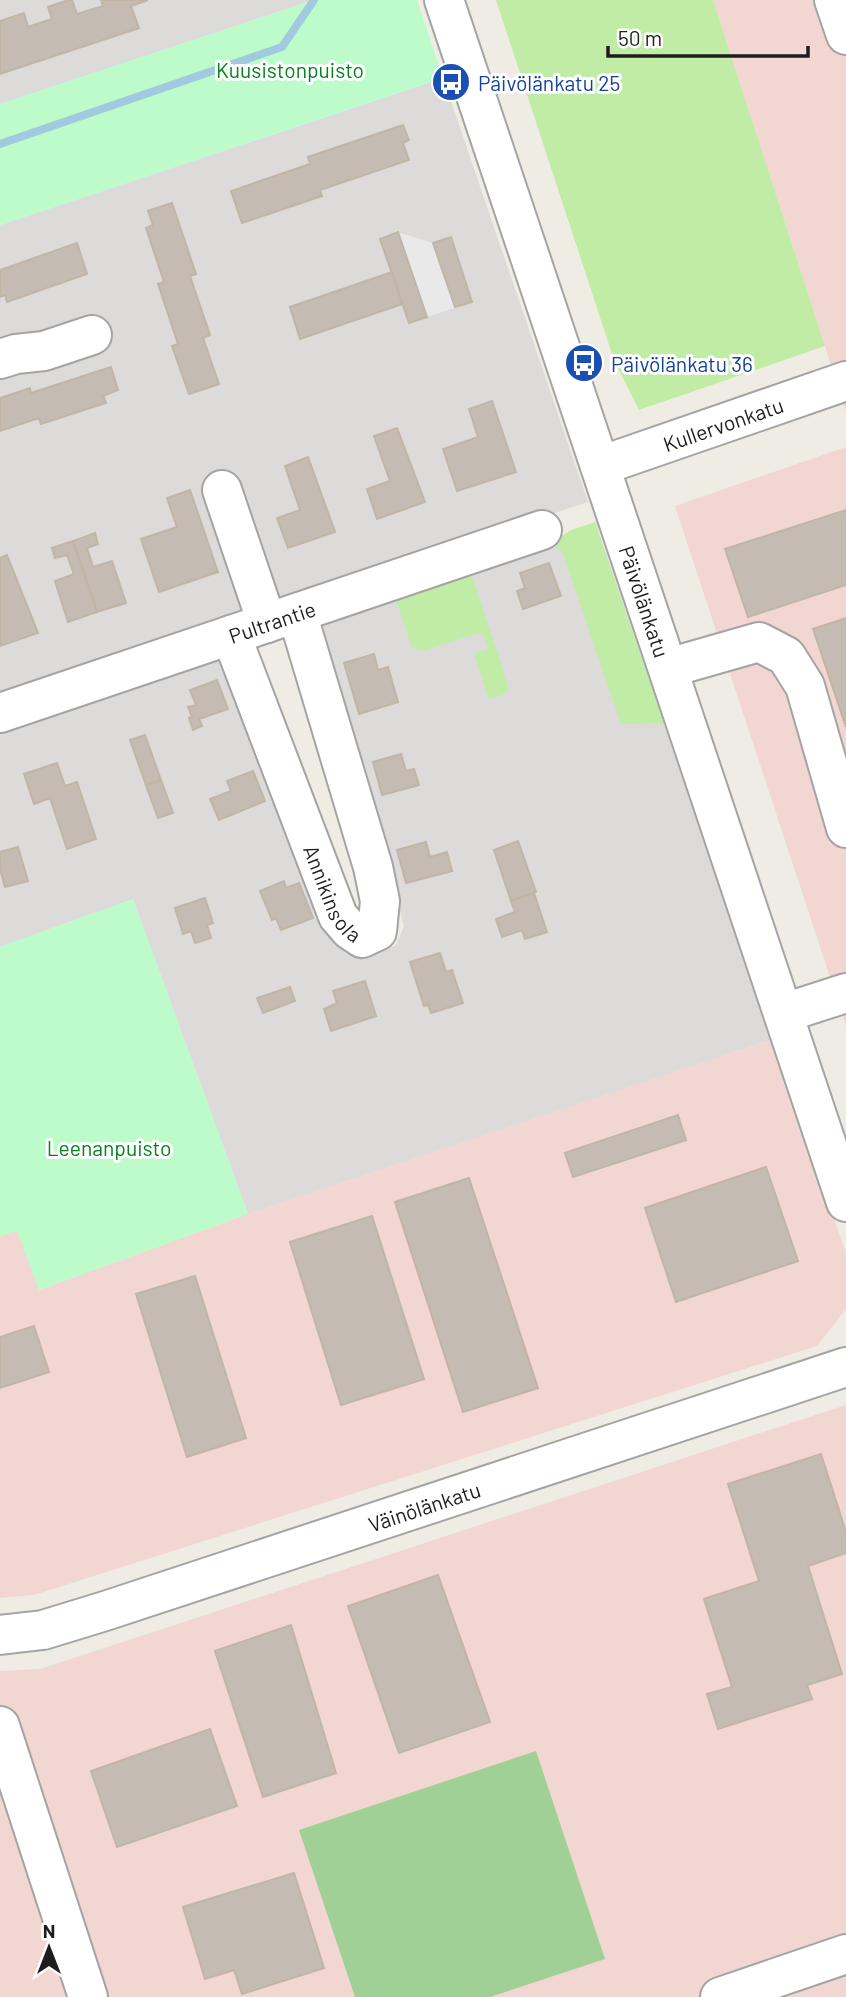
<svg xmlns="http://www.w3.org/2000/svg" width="846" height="1997" viewBox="0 0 846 1997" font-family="Barlow,sans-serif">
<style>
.residential{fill:#dcdbda}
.commercial{fill:#f1d6d1}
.grass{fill:#c0eca6}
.forest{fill:#a0d096}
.park{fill:#befbca}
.parking{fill:#e9e9e9}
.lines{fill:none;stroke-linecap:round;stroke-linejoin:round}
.stream{stroke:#a1c9df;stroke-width:8}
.building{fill:#c4bcb2;stroke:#c1b5a5;stroke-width:2}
.minor-casing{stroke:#a4a4a4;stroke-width:42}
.minor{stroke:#fff;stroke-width:38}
.labels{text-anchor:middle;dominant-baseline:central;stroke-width:6;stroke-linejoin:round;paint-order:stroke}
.park-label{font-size:21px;fill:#078020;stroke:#fff}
.transit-label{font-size:21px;fill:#164399;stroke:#fff;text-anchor:start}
.street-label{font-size:21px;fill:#1d1d1d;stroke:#fff}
</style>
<rect width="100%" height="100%" fill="#efede3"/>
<!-- residential -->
<g class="residential">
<path d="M0 0H314L0 104Z"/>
<path d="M443 78 588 502 0 698V225Z"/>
<path d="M599 533 771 1040 248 1214 133 899 0 947V730L229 652 373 953 396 945 404 926 320 625Z"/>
</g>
<!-- commercial -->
<g class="commercial">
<path d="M713 0H846V413L825 346Z"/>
<path d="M846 447V1026L675 506Z"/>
<path d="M771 1040 846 1253V1309L817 1346 34 1595 0 1598V1236L17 1230 39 1290 248 1214Z"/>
<path d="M846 1405V1997H0V1671L40 1669Z"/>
</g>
<!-- grass -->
<g class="grass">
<path d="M496 0H713L825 346 639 410 614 360Z"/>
<path d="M596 522 599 534 664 723 621 724 562 551 554 547C561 530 581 527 596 522Z"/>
<path d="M472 575 509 689 504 694 489 699 474 654 488 649 482 632 422 651 412 647 396 600Z"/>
</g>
<!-- forest -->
<path class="forest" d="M536 1751 605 1959 490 1997H355L299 1830Z"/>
<!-- park -->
<g class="park">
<path d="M314 0H417L443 78 0 225V104Z"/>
<path d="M133 899 248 1214 39 1290 17 1231 0 1236V947Z"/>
</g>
<!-- parking -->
<path class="parking" d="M398 232 433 243 451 237 472 302 409 323 380 239Z"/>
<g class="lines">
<!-- stream -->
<path class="stream" d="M0 144 282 47 314 0"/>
</g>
<!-- building -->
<g class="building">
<path d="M69 0H72L77 14 103 6 101 0H148L131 6 139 28 0 74V21L24 13 28 27 52 19 48 7Z"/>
<path d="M403 125 409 140 403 143 409 160 320 190 322 196 242 223 231 191 310 164 308 157Z"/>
<path d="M172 203 196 274 190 276 210 335 203 338 219 384 189 394 172 346 178 344 158 284 164 282 146 228 153 225 148 211Z"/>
<path d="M398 232 427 317 409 323 380 239Z"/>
<path d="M451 237 472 302 455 307 433 243Z"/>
<path d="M77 243 87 274 7 302 5 295 0 297V270Z"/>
<path d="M392 272 402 304 300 339 290 307Z"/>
<path d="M111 367 118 390 103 396 106 403 41 424 39 418 0 431V398L30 388 31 393Z"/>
<path d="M492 401 516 472 457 491 443 449 478 437 469 409Z"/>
<path d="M397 428 425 502 377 519 367 489 390 481 374 436Z"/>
<path d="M308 457 335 532 288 548 277 518 300 510 285 466Z"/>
<path d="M190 490 218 572 159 592 141 539 177 527 167 498Z"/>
<path d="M846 510V585L748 617 725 549Z"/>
<path d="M95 533 98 544 87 548 93 567 112 561 126 603 97 612 73 541Z"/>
<path d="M73 541 97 612 68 622 55 581 74 574 67 555 55 558 52 548Z"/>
<path d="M7 555 38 633 0 646V558Z"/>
<path d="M549 563 561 596 523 609 517 591 525 588 520 573Z"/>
<path d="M846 618V727L813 629Z"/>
<path d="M374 654 378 670 388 667 398 702 359 714 344 663Z"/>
<path d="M217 680 228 709 199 719 202 726 193 730 189 718 192 717 188 707 196 705 190 690Z"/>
<path d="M145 735 161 780 146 785 130 740Z"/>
<path d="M401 754 406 771 414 769 419 785 382 795 373 762Z"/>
<path d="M57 763 65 786 77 782 96 839 67 849 50 798 34 804 24 774Z"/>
<path d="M253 771 265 801 219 820 210 799 231 791 227 781Z"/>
<path d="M161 780 173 813 158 818 146 785Z"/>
<path d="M518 841 536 892 511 901 494 850Z"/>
<path d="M426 842 430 857 447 852 452 871 406 883 397 850Z"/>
<path d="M18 847 28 881 5 887 0 869V852Z"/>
<path d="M284 881 286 888 299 883 313 918 281 930 276 918 272 920 260 891Z"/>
<path d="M534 893 547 932 525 939 522 930 502 937 496 919 515 912 511 901Z"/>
<path d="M205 898 213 923 207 925 211 938 195 943 191 931 183 934 175 908Z"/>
<path d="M440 953 446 972 452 970 463 1003 431 1013 428 1005 424 1006 410 962Z"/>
<path d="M365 981 376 1016 331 1031 324 1009 337 1003 333 991Z"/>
<path d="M290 987 295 1001 263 1013 257 998Z"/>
<path d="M678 1115 686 1140 573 1177 565 1153Z"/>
<path d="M766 1167 798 1261 676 1302 645 1208Z"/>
<path d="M469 1178 538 1388 463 1412 395 1202Z"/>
<path d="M372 1216 424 1379 341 1405 290 1242Z"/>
<path d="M195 1276 246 1438 187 1457 136 1294Z"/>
<path d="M34 1326 49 1372 0 1388V1337Z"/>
<path d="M821 1454 846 1532V1553L808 1566 842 1674 807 1685 812 1699 718 1729 707 1694 732 1687 704 1599 759 1581 728 1484Z"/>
<path d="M438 1575 490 1722 399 1753 348 1606Z"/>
<path d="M291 1625 336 1773 263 1797 215 1651Z"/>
<path d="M210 1729 237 1806 117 1847 91 1771Z"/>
<path d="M294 1873 324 1968 242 1994 234 1970 205 1979 183 1907Z"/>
</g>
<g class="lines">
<defs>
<g id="minor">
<path id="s1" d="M444 0 846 1202"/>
<path d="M834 0 846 35"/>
<path d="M0 359 16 354 44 351 92 335"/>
<path id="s2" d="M600 466 846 381"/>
<path d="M222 490 267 623"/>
<path id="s3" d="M231 635 338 916 350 930 362 938 377 931 380 901 373 867 297 613"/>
<path d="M668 668 759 642 786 656 805 686 846 828"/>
<path id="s4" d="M0 713 542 530"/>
<path d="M784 1013 846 993"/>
<path id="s5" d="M0 1635 43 1630 105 1611 846 1367"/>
<path d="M0 1726 88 1997"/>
<path d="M720 1997 846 1954"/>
</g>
</defs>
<!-- minor casing -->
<use href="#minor" class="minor-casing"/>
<!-- minor -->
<use href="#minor" class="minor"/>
</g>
<!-- icons -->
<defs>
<symbol id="bus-disc" viewBox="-11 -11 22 22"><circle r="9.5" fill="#1a4fb4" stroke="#fff"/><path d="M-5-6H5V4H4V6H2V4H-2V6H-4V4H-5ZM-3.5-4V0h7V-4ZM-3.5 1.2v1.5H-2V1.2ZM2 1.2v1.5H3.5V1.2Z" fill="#fff"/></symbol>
</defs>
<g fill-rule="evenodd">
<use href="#bus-disc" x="429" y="60" width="44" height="44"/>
<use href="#bus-disc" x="562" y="341" width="44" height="44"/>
</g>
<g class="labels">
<!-- park labels -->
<g class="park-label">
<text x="290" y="69">Kuusistonpuisto</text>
<text x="109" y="1147">Leenanpuisto</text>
</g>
<!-- transit labels -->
<g class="transit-label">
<text x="478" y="82">Päivölänkatu 25</text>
<text x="611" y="363">Päivölänkatu 36</text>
</g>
<!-- street labels -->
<g class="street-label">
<text stroke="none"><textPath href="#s2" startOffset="130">Kullervonkatu</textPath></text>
<text stroke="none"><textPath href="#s1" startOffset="634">Päivölänkatu</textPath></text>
<text stroke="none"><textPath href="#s4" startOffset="287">Pultrantie</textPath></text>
<text stroke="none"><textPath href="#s3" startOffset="278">Annikinsola</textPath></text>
<text stroke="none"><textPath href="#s5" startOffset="444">Väinölänkatu</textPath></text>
</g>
</g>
<!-- north arrow -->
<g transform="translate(49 1948)" stroke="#ffffff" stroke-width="5" paint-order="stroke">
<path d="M0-5L12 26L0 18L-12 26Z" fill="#1d1d1d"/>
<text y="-10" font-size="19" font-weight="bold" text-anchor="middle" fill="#1d1d1d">N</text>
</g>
<!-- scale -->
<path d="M608 46v10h200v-10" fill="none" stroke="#1d1d1d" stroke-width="3.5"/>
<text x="618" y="46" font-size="21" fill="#1d1d1d" stroke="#ffffff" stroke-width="5" paint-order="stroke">50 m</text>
</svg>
